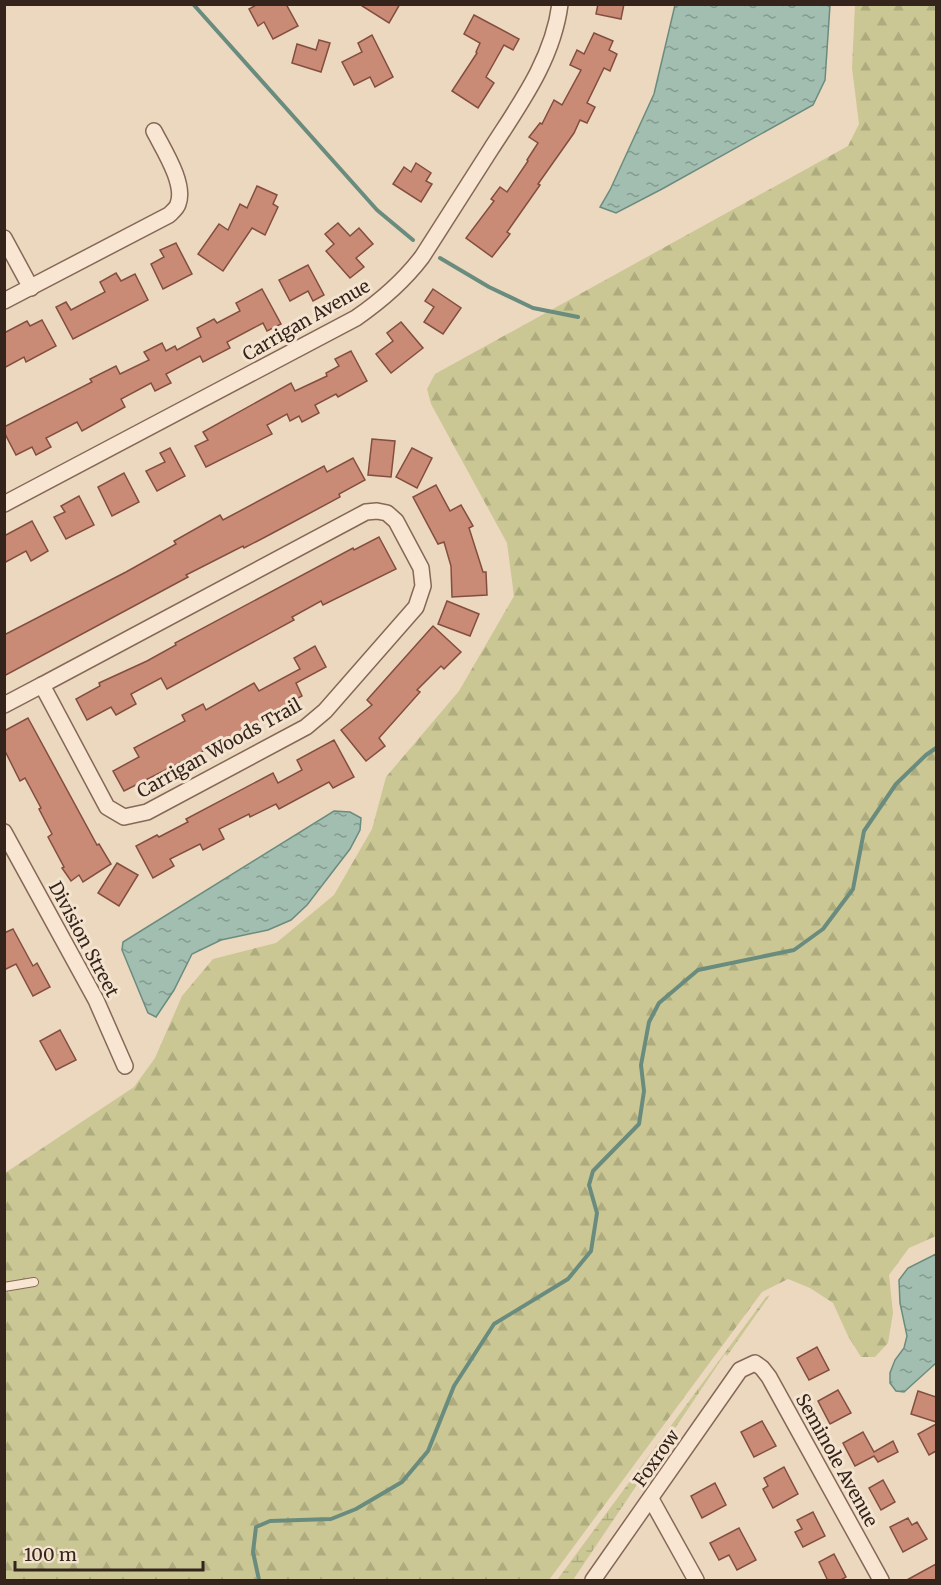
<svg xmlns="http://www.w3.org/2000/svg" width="941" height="1585" viewBox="0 0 941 1585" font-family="Merriweather,serif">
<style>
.forest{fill:url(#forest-firs)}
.wetland{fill:url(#wetland-marsh)}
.water{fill:url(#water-ripples);stroke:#6a8c7e;stroke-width:1.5}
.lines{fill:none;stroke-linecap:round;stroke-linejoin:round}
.stream{stroke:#6a8c7e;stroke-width:4}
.building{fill:#ca8b76;stroke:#834e3f;stroke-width:1.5}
.lane-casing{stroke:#856858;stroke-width:10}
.street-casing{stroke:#856858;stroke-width:18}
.lane{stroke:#f8e6d2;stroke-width:8}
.street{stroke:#f8e6d2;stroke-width:15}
.labels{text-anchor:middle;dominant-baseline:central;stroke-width:6;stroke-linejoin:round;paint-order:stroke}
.street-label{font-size:18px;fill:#34241c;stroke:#f4e3cf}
</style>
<defs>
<pattern id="forest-firs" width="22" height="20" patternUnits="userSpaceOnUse" patternTransform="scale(1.5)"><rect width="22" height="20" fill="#cac794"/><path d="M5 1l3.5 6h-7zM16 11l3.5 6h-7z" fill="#aeab7f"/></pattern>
<pattern id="wetland-marsh" width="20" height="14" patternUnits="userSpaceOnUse" patternTransform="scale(1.5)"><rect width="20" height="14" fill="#cac794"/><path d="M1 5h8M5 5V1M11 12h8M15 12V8" fill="none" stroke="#aeab7f"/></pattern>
<pattern id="water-ripples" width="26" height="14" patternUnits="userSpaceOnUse" patternTransform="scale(1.5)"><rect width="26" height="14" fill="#a2beb1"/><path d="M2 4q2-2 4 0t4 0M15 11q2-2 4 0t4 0" fill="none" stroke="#859a8f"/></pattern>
</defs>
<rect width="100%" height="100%" fill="#ecd8bf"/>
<!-- forest -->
<path class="forest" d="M855 5H936V1236L909 1248 889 1275 893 1313 888 1343 875 1357H861L848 1336 833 1303 810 1288 788 1279 762 1292 549 1580H5V1173L134 1087 155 1058 182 996 213 959 276 943 334 895 372 829 386 777 459 691 514 596 507 543 431 404 427 389 435 374 848 146 859 124 852 68Z"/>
<!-- wetland -->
<path class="wetland" d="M770 1295 727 1356 725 1354 573 1580H557L766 1297Z"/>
<!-- water -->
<g class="water">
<path d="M675 5H830L825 80 813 105 662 189 616 213 600 207 610 190 654 94Z"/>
<path d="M334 811 350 812 361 818 360 830 350 849 307 905 291 920 268 930 221 940 192 954 174 990 156 1017 148 1013 122 950 123 942Z"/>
<path d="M936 1254V1363L904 1392 896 1391 890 1383V1373L895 1360 904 1348 907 1336 900 1303 899 1280 908 1268Z"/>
</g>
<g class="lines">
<!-- stream -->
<g class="stream">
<path d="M193 4 377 210 413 240"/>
<path d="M440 258 489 287 533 308 578 317"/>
<path d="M259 1580 253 1552 256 1527 270 1521 331 1519 356 1509 402 1482 428 1451 454 1386 494 1324 568 1279 591 1251 597 1213 589 1185 593 1171 639 1124 644 1091 641 1065 649 1022 659 1003 698 970 794 950 823 929 853 889 864 831 896 784 926 755 936 748"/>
</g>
</g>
<!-- building -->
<g class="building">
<path d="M258 4H286L298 26 273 39 264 22 258 26 249 9Z"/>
<path d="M359 4H400L389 23Z"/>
<path d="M598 4H624L621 19 596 14Z"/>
<path d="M474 15 519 39 513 50 504 45 486 77 494 83 478 108 452 91 477 53 476 52 480 43 464 34Z"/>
<path d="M594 33 613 41 609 50 617 54 610 71 604 68 587 103 595 107 587 123 580 120 574 133 538 184 540 185 507 232 510 234 492 257 466 238 494 201 491 199 500 187 507 192 528 161 527 160 538 143 529 137 540 123 542 124 554 100 562 105 581 70 570 65 577 50 584 54Z"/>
<path d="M372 35 393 77 375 87 370 77 354 85 342 62 362 52 358 43Z"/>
<path d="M319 40 330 43 321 72 292 63 297 44 316 50Z"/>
<path d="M416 163 431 173 426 181 432 184 421 202 393 184 404 167 411 172Z"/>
<path d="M257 186 277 195 273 204 278 207 265 235 252 228 223 271 198 254 219 224 228 230 240 204 247 208Z"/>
<path d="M338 223 350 236 359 228 373 244 356 258 364 267 350 278 326 251 334 244 325 234Z"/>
<path d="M176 243 192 274 163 289 151 264 164 257 160 250Z"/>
<path d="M308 265 324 295 313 301 308 291 290 301 279 280Z"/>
<path d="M116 273 121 281 135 274 148 300 73 339 56 307 66 302 71 310 105 292 100 282Z"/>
<path d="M262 289 281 324 267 331 263 323 227 342 230 348 203 362 200 356 166 374 171 383 155 391 151 383 121 399 125 407 82 431 77 422 46 438 51 447 36 455 32 447 16 455 4 432V427L92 382 90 379 116 366 120 374 149 360 144 352 162 343 166 351 175 346 177 350 201 337 197 328 214 319 217 323 240 311 236 303Z"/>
<path d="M433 289 461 308 443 334 424 322 434 307 425 301Z"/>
<path d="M42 320 56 346 26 362 24 357 4 368V333L27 321 30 326Z"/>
<path d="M401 322 423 348 391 373 376 354 393 341 387 333Z"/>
<path d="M351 351 367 381 338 397 336 394 315 405 319 413 302 422 299 416 290 421 287 414 267 425 272 434 206 467 195 446 208 440 203 432 291 383 295 391 327 376 326 373 339 366 335 359Z"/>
<path d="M372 439 395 441 391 477 368 475Z"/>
<path d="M170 448 185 476 157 491 146 471 165 462 160 453Z"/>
<path d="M412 448 432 458 417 488 396 477Z"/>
<path d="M353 458 365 480 339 494 340 497 269 535 244 548 243 546 186 575 188 577 4 676V635L126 572 176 544 174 541 220 515 223 520 324 466 327 472Z"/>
<path d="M124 473 139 502 112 516 98 487Z"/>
<path d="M436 485 450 511 461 505 473 526 469 528 483 572H486L487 595 452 597 451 566 444 542 438 544 413 497Z"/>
<path d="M79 496 94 525 66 539 54 517 65 512 61 506Z"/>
<path d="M32 521 48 551 31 561 26 551 4 563V536Z"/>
<path d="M379 537 396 569 323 605 321 601 292 617 294 620 167 689 161 678 131 694 136 704 116 715 111 707 87 720 76 699 100 686 99 683 147 661 176 645 175 643 353 548 354 550Z"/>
<path d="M447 601 479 614 470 636 438 624Z"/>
<path d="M433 626 461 652 444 669 441 666 417 690 420 692 379 738 385 746 366 761 341 730 372 705 367 700Z"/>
<path d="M315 646 326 667 296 683 302 696 270 713 272 716 124 791 113 771 139 757 134 748 185 721 182 715 203 704 206 710 254 683 259 691 300 669 294 658Z"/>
<path d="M28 718 97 845 99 844 111 864 83 882 79 875 71 881 62 868 64 867 48 837 52 834 39 809 41 808 25 778 20 781 4 749V731Z"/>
<path d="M334 740 354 777 333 788 329 782 279 809 276 804 250 817 249 814 219 829 224 839 203 850 200 844 170 859 174 866 153 878 136 846 157 835 159 837 188 822 186 819 273 773 278 783 302 770 297 760Z"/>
<path d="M117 863 138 875 119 906 98 893Z"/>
<path d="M13 929 33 966 37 963 50 987 33 996 16 964 4 970V933Z"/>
<path d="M60 1030 76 1060 56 1070 40 1041Z"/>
<path d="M817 1347 829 1370 809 1380 797 1358Z"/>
<path d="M838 1390 851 1413 830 1424 818 1401Z"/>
<path d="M918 1391 936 1397V1422L911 1414Z"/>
<path d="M762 1421 776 1446 754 1457 741 1432Z"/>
<path d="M936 1424V1451L929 1455 918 1434Z"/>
<path d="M863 1432 874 1452 893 1441 898 1452 878 1462 874 1456 855 1466 843 1443Z"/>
<path d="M784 1467 798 1494 773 1508 763 1489 768 1486 764 1478Z"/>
<path d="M883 1480 895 1502 881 1510 869 1488Z"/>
<path d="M715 1483 726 1505 702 1518 691 1496Z"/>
<path d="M813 1512 825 1536 803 1547 795 1532 802 1529 797 1520Z"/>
<path d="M908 1518 912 1525 917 1522 927 1539 903 1552 890 1527Z"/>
<path d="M739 1528 756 1560 737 1570 729 1555 719 1560 710 1543Z"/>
<path d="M834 1554 846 1577 839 1581H828L819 1562Z"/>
<path d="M936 1564V1581H905Z"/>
</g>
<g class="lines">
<defs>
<path id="lane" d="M4 1287 34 1282"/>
<g id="street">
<path d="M4 238 31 288"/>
<path d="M4 301 169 215C172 212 177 208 178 204 186 184 163 149 154 131"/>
<path d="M4 504 356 318C382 300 403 282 422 257 445 221 468 185 491 149 520 104 553 59 560 4"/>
<path d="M377 511 387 513 396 521 421 568 423 586 416 607 325 711 306 727 147 812 124 817 107 807 42 685 366 512Z"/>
<path d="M4 705 42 685"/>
<path d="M4 832 96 1000 125 1066"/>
<path d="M651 1499 696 1580"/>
<path d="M593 1580 740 1370 755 1363 762 1368 769 1377 881 1580"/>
</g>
</defs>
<!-- lane casing -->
<use href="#lane" class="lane-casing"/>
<!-- street casing -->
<use href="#street" class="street-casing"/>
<!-- lane -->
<use href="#lane" class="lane"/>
<!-- street -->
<use href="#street" class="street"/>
</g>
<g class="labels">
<!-- street labels -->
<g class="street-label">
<text transform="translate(306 320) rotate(-30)">Carrigan Avenue</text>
<text transform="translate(219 748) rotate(-29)">Carrigan Woods Trail</text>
<text transform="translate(84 939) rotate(62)">Division Street</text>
<text transform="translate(656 1458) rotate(-55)">Foxrow</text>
<text transform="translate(837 1460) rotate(61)">Seminole Avenue</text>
</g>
</g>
<!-- border -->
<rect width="941" height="1585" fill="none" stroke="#34241c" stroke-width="12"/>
<!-- scale -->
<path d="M15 1561v9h188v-9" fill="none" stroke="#34241c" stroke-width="3"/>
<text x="24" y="1561" font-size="18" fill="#34241c" stroke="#f4e3cf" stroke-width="4.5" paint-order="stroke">100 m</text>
</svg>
